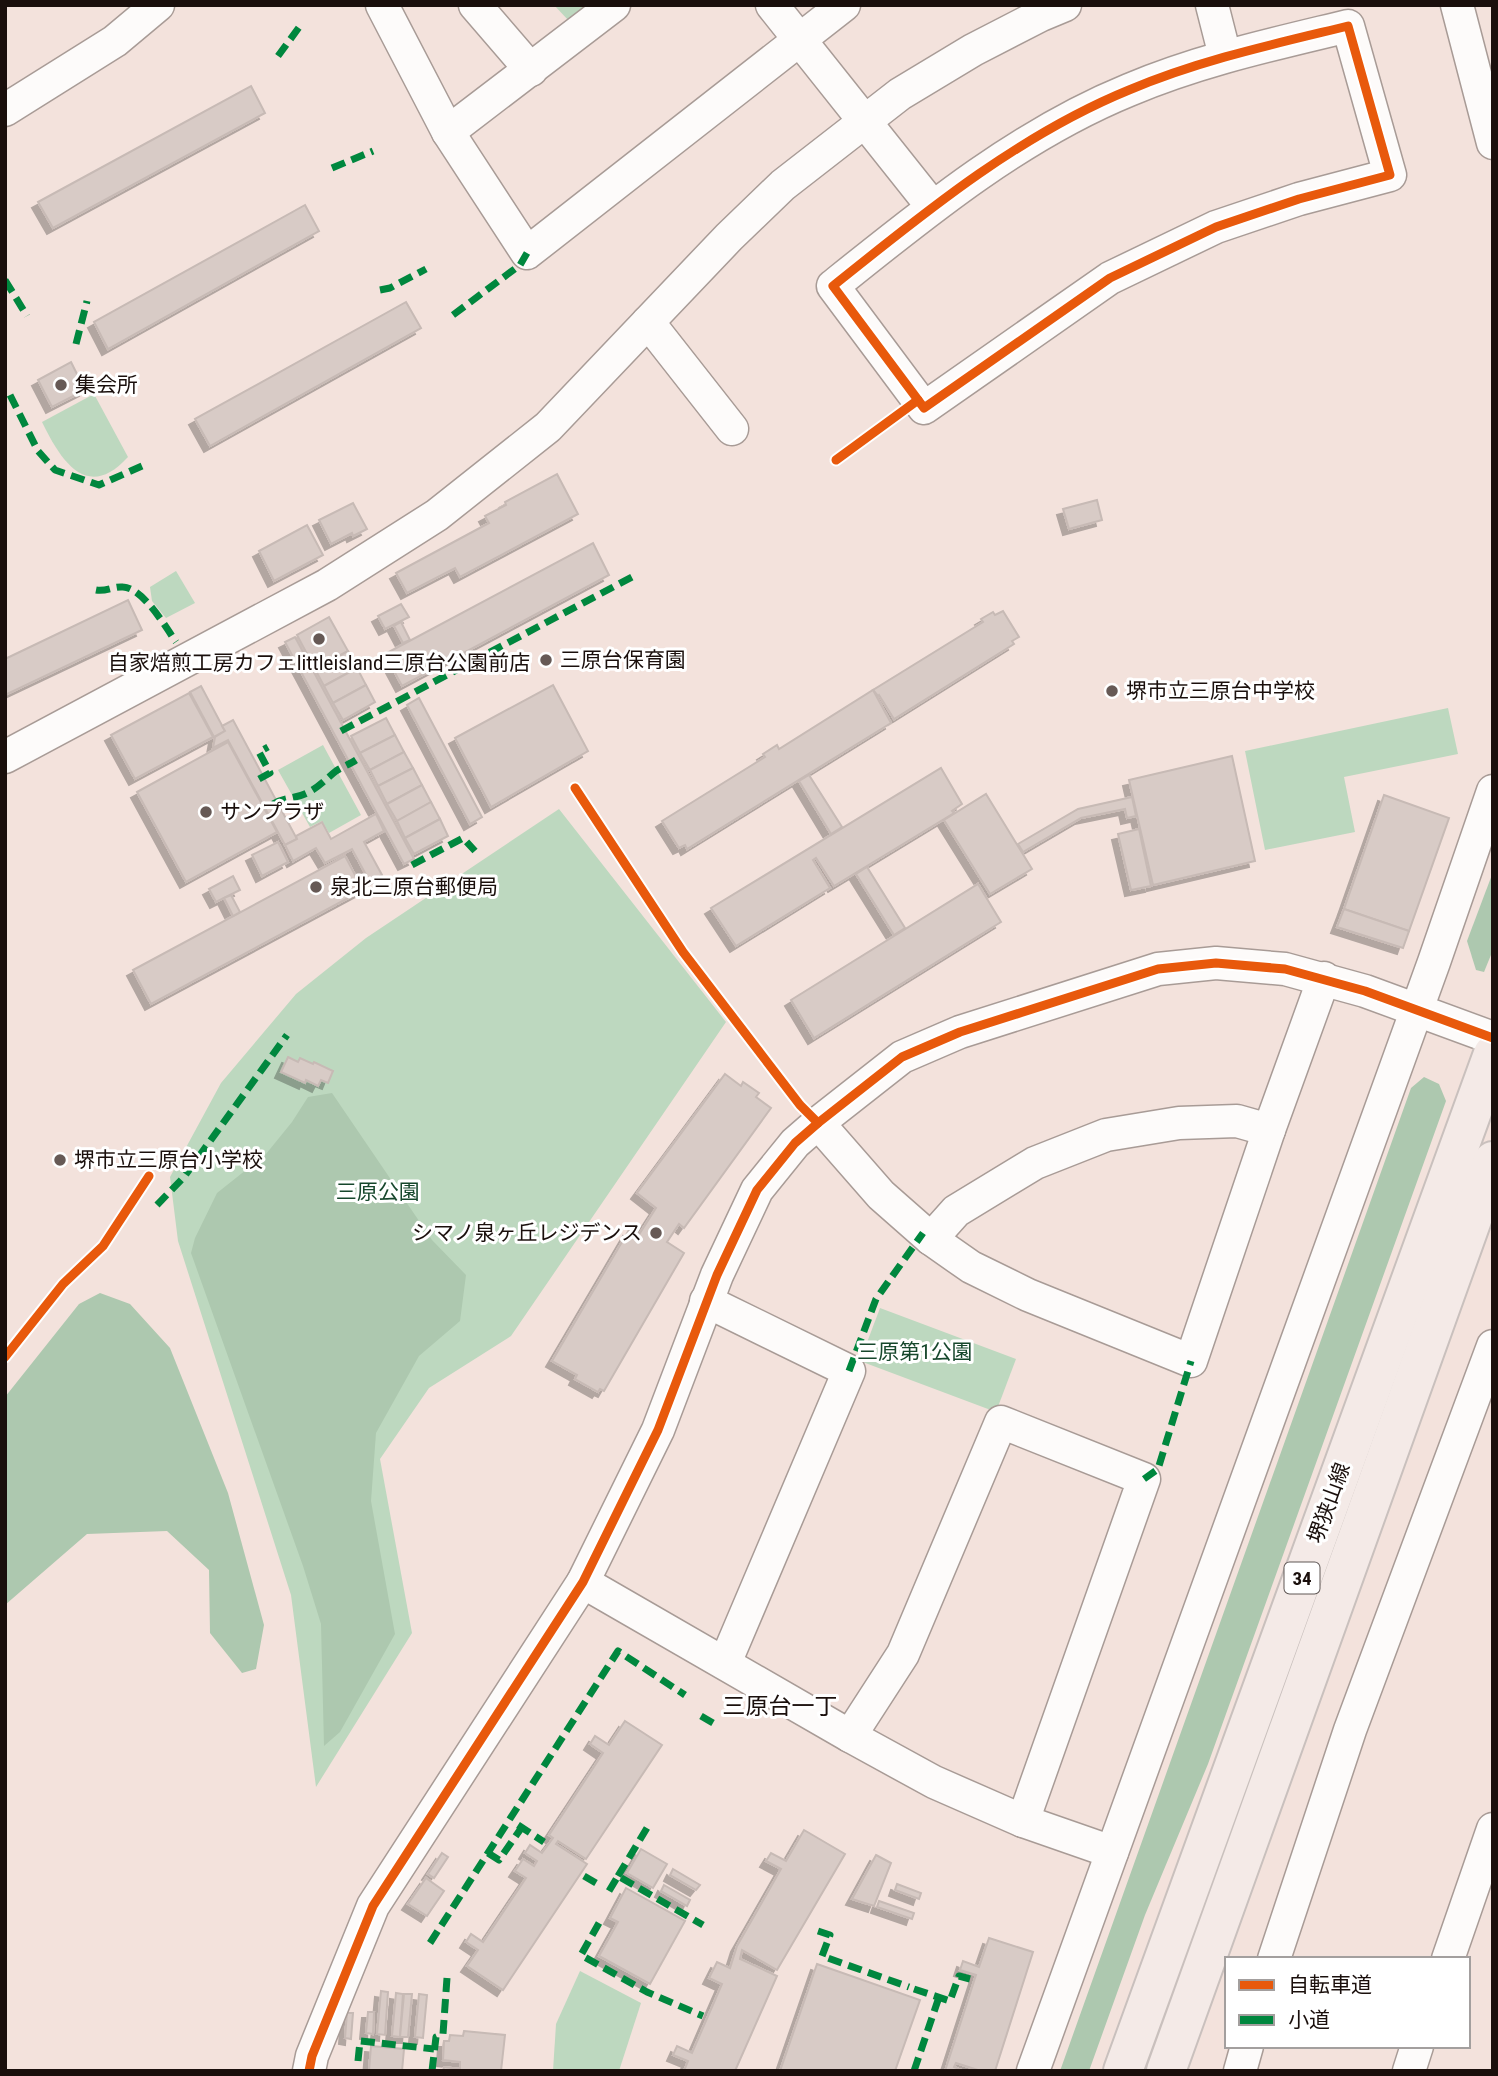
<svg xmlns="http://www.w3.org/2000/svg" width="1498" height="2076" viewBox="0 0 1498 2076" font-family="'Roboto Condensed','Noto Sans JP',sans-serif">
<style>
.green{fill:#bdd8bf}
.forest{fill:#adc8af}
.building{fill:#d8cbc6;stroke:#c7bab5;stroke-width:2;filter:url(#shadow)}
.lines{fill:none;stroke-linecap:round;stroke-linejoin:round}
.minor-casing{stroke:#a89b96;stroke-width:35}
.major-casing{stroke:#c9c0bd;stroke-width:42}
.minor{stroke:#fdfbfa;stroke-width:32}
.major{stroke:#f4eae7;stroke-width:38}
.quiet{stroke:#00873e;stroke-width:7;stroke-dasharray:14 7;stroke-linecap:butt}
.cycleway-casing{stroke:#fff;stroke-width:13}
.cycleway{stroke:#e8590c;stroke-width:9}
.poi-dot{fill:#665955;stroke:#fff;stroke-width:2.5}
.labels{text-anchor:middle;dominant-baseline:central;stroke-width:6;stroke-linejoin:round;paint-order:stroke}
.shield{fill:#fff;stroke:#5f5755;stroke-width:2}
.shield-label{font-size:19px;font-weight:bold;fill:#1a0f0c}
.poi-label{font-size:21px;fill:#1a0f0c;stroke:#fff;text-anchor:start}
.park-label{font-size:21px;fill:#16472c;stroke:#fff}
.street-label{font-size:21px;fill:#1a0f0c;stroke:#fff}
.neighbourhood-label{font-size:23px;fill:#1a0f0c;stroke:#fff}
</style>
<defs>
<filter id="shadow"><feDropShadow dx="-6" dy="6" stdDeviation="0" flood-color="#0004"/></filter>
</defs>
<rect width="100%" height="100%" fill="#f3e2dc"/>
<!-- green -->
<g class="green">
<path d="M554 5H590L569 21Z"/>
<path d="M94 394 128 457C87 502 61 461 42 422Z"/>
<path d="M176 571 195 603 166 618 152 601 150 587Z"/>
<path d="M1448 708 1458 754 1344 777 1355 832 1265 850 1245 751Z"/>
<path d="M323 745 361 815 329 833 322 821 310 827 278 770Z"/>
<path d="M559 809 726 1022 511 1336 429 1388 380 1459 412 1633 316 1787 291 1595 178 1241 170 1177 221 1083 296 994 366 938Z"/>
<path d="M880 1308 1016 1359 996 1412 860 1361Z"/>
<path d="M580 1971 641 2003 619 2071H553L556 2024Z"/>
</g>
<!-- forest -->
<g class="forest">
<path d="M1493 872V950L1484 972 1476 970 1467 941Z"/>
<path d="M1424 1077 1439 1084 1446 1101 1208 1764 1145 1915 1089 2071H1060L1411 1088Z"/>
<path d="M332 1093 432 1240 466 1275 460 1321 419 1356 376 1433 371 1501 395 1634 340 1732 324 1746 321 1624 303 1566 191 1253 195 1238 217 1193 266 1154 292 1122 308 1097Z"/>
<path d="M100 1293 130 1304 170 1348 228 1493 264 1625 256 1669 242 1673 210 1633 209 1570 167 1531 87 1534 5 1605V1397L79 1304Z"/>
</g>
<!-- building -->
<g class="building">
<path d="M251 86 265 113 53 228 38 202Z"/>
<path d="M305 205 319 231 108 349 94 322Z"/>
<path d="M406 302 421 328 210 446 195 419Z"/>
<path d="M71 362 85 390 52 407 38 380Z"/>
<path d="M557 474 578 514 460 577 455 568 407 593 396 573 489 523 485 516 506 505 505 502Z"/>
<path d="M1097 500 1102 520 1069 529 1063 509Z"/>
<path d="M353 503 367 529 353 536 352 533 331 544 319 520Z"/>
<path d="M307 525 323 555 274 581 259 551Z"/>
<path d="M593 543 609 575 402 686 385 654Z"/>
<path d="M128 600 142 630 5 695V659Z"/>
<path d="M401 604 409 617 385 629 378 616Z"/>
<path d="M1003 611 1019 637 1012 641 1014 644 894 719 879 695 878 696 873 690 983 622 981 619 993 612 995 615Z"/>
<path d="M329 617 348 651 315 669 297 635Z"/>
<path d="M401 622 410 640 403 643 394 626Z"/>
<path d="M295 637 414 859 404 864 285 642Z"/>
<path d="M348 651 357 668 324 686 315 669Z"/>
<path d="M357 668 366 685 333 703 324 686Z"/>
<path d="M366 685 375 702 343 720 333 703Z"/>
<path d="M553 685 588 751 491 807 455 738Z"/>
<path d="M201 686 225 731 214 737 190 692Z"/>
<path d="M873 690 891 723 687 849 685 845 679 848 662 821 765 757 763 754 777 745 779 749Z"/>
<path d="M189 693 213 737 135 779 111 735Z"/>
<path d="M419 698 482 817 470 824 407 705Z"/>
<path d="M386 718 395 735 360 753 351 736Z"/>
<path d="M233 720 297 839 285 845 228 740 213 748 215 737 225 731 222 726Z"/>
<path d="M395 735 404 752 370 770 360 753Z"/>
<path d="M228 742 277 832 186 882 137 792Z"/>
<path d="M404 752 413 768 378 786 370 770Z"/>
<path d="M1232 756 1255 861 1153 885 1129 780Z"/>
<path d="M413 768 422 785 387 804 378 786Z"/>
<path d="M941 768 962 804 952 811 954 813 834 886 816 858 813 860 830 888 736 946 711 908Z"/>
<path d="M809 775 842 827 831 834 799 781Z"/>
<path d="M422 785 431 802 397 821 387 804Z"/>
<path d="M986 794 1032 869 990 894 944 820Z"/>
<path d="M1384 795 1449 818 1409 931 1344 909Z"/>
<path d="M1132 797 1136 816 1127 818 1125 809 1081 818 1023 852 1018 844 1078 809Z"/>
<path d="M431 802 440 819 405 838 397 821Z"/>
<path d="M376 814 384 831 364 842 382 875 370 882 352 849 325 863 316 848 293 861 285 845 297 839 296 836 322 822 331 839Z"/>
<path d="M440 819 448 836 414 854 405 838Z"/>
<path d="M1139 829 1151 886 1131 890 1118 834Z"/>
<path d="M278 842 288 862 262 876 252 855Z"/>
<path d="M345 856 363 890 151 1004 133 970Z"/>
<path d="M867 867 905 928 894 935 856 874Z"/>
<path d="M233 876 240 890 216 902 209 889Z"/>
<path d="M978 884 1001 922 814 1038 791 1000Z"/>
<path d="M231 895 240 912 233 916 224 898Z"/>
<path d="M1344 909 1409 931 1403 948 1337 927Z"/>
<path d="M288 1057 298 1062 300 1058 313 1064 314 1062 333 1071 328 1083 321 1080 318 1086 306 1080 305 1083 281 1072Z"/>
<path d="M725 1074 741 1086 743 1082 759 1093 756 1097 771 1108 684 1228 679 1224 667 1242 684 1253 604 1391 600 1389 598 1392 575 1379 577 1375 552 1361 629 1230 638 1236 656 1208 637 1193Z"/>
<path d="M625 1721 662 1745 586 1859 558 1841 556 1844 587 1864 503 1990 467 1966 478 1950 466 1942 471 1934 483 1942 526 1878 515 1871 523 1859 534 1866 537 1861 525 1853 530 1845 542 1853 553 1838 549 1835 603 1753 590 1744 595 1736 609 1745Z"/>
<path d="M804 1830 845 1854 777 1970 742 1950 740 1959 777 1976 735 2071H684L688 2061 673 2055 677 2046 692 2053 722 1984 709 1978 717 1962 730 1968 737 1946 781 1869 766 1861 771 1853 786 1861Z"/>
<path d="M641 1849 667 1864 653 1888 627 1873Z"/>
<path d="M442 1853 448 1857 434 1878 428 1874Z"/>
<path d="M876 1855 891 1863 874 1906 852 1899Z"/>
<path d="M673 1869 700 1885 696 1890 670 1875Z"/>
<path d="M426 1878 444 1891 427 1916 408 1904Z"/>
<path d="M897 1884 921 1893 919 1899 895 1890Z"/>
<path d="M664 1885 690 1900 687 1906 661 1891Z"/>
<path d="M626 1888 685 1921 650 1984 599 1956 618 1922 610 1918Z"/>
<path d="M879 1901 914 1913 912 1919 877 1907Z"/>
<path d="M989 1938 1033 1952 995 2071H981L956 2063 954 2067 964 2071H945L976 1975 960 1970 963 1961 979 1967Z"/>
<path d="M817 1964 920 2000 895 2071H780Z"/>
<path d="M381 1991 388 1992 385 2035 377 2034Z"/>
<path d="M396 1993 403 1994 400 2037 392 2036Z"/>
<path d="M404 1994H412L408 2037H400Z"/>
<path d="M419 1994 427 1995 423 2038 415 2037Z"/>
<path d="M368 2012H374L373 2034 366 2033Z"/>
<path d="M347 2013H353L351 2039 345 2038Z"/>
<path d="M464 2031 505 2035 501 2071H443L444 2067 460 2069V2062L443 2060 444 2041H449L450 2035 463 2036Z"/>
<path d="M371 2046 404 2049 402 2071H369Z"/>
</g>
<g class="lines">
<defs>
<g id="minor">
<path d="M382 5 448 132 527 253 844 5"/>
<path d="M475 5 531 70"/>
<path d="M772 5 932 206"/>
<path d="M1212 5 1225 56"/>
<path d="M1457 5 1493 143"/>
<path d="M1348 26 1390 175 1299 199 1216 227 1110 278 924 408 833 286C925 212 1019 135 1129 90 1200 60 1274 44 1348 26Z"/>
<path d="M5 110 115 41 158 5"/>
<path d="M448 132 614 5"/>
<path d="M648 322 732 429"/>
<path d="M5 757 327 585 437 515 548 427 729 237 783 185 900 94 973 50 1041 15 1065 5"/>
<path d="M818 1123 881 1195 931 1239 971 1267 1028 1295 1191 1361 1269 1130 1324 978"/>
<path d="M931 1239 956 1211 1035 1163 1106 1135 1179 1123 1237 1121 1269 1130"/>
<path d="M706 1301 849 1371 725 1663"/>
<path d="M583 1582 850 1736 934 1782 1023 1821 1112 1852"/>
<path d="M850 1736 903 1654 1001 1422 1144 1479 1023 1821"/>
<path d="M1274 1959 1350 1730 1493 1346"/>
<path d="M1448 1959 1493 1829"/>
<path d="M309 2071 312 2056 373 1906 583 1582 658 1430 717 1275 757 1190 795 1143 818 1123 902 1057 960 1032 1158 969 1216 963 1285 969 1365 991 1493 1038"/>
<path d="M1033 2071 1434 962 1493 791"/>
<path d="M1240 2071 1247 2046"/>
<path d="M1409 2071 1417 2046"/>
</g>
<g id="major">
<path d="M1123 2071 1493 1054"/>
<path d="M1166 2071 1493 1161"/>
</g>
</defs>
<!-- minor casing -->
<use href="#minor" class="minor-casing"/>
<!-- major casing -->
<use href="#major" class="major-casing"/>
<!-- minor -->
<use href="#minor" class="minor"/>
<!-- major -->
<use href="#major" class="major"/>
<!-- quiet -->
<g class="quiet">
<path d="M278 56 300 26"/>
<path d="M332 168 373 151"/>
<path d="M5 280 27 316"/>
<path d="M380 290 390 288 426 269"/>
<path d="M453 315 520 265 527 253"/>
<path d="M76 344 87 301"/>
<path d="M10 395 38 451 55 470 99 485 142 466"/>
<path d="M96 590C106 592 114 586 123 587 143 588 165 626 176 642"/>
<path d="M341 731 634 576"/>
<path d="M259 779 270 773 259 752 268 747"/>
<path d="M273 804C285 797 296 799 309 792 320 786 327 778 336 771 342 767 350 764 356 760"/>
<path d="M412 865 463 838 475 851"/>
<path d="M157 1205 184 1177 287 1035"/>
<path d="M849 1371 876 1299 923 1233"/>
<path d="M1144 1479 1158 1469 1191 1361"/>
<path d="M701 1716 713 1723"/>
<path d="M518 1825 544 1842"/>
<path d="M488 1853 499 1860 522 1827"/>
<path d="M584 1876 596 1883"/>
<path d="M618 1876 650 1823"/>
<path d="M609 1891 618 1876 703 1925"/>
<path d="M599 1923 581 1955 647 1992 703 2016"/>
<path d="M818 1931 830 1935 822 1956 909 1987"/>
<path d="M430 1943 618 1651 685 1695"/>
<path d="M447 1978 443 2034H449"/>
<path d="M914 1989 950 2001 959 1976 970 1979"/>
<path d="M358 2061 360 2041 434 2049"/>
<path d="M432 2071 436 2037 443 2034"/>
<path d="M914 2071 939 1997"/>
</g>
<defs>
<g id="cycleway">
<path d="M1348 26 1390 175 1299 199 1216 227 1110 278 924 408 833 286C925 212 1019 135 1129 90 1200 60 1274 44 1348 26Z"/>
<path d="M836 460 918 400"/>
<path d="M575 788 683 952 800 1105 818 1123"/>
<path d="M5 1357 63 1284 103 1246 149 1176"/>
<path d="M309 2071 312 2056 373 1906 583 1582 658 1430 717 1275 757 1190 795 1143 818 1123 902 1057 960 1032 1158 969 1216 963 1285 969 1365 991 1493 1038"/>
</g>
</defs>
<!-- cycleway casing -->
<use href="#cycleway" class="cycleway-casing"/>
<!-- cycleway -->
<use href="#cycleway" class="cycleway"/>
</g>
<!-- markers -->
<g class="poi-dot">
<circle cx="61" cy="385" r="7"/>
<circle cx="319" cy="639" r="7"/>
<circle cx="546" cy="660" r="7"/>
<circle cx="1112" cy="691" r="7"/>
<circle cx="206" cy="812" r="7"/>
<circle cx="316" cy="887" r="7"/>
<circle cx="60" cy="1160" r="7"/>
<circle cx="656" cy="1233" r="7"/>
</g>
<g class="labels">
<!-- shield labels -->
<rect class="shield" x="1284.5" y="1562.5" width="35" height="31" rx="5"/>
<g class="shield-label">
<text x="1302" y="1578">34</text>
</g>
<!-- poi labels -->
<g class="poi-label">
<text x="75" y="385">集会所</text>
<text x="560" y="660">三原台保育園</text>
<text x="319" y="663" text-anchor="middle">自家焙煎工房カフェlittleisland三原台公園前店</text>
<text x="1126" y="691">堺市立三原台中学校</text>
<text x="220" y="812">サンプラザ</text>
<text x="330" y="887">泉北三原台郵便局</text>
<text x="74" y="1160">堺市立三原台小学校</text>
<text x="642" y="1233" text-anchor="end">シマノ泉ヶ丘レジデンス</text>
</g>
<!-- park labels -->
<g class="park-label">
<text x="378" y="1192">三原公園</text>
<text x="915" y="1352">三原第1公園</text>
</g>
<!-- street labels -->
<g class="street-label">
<text transform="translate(1329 1503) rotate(-70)">堺狭山線</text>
</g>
<!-- neighbourhood labels -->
<g class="neighbourhood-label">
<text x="780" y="1706">三原台一丁</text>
</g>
</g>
<!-- border -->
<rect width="1498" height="2076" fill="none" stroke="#1a0f0c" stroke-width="14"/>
<!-- legend -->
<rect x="1225" y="1957" width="245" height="91" fill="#ffffff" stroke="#a39f9e" stroke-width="2"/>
<rect x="1239" y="1980" width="35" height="10" fill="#e8590c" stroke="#a39f9e" stroke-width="2"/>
<text x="1288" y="1992" font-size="21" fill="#1a0f0c">自転車道</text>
<rect x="1239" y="2015" width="35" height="10" fill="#00873e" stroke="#a39f9e" stroke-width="2"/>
<text x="1288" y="2027" font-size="21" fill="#1a0f0c">小道</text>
</svg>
